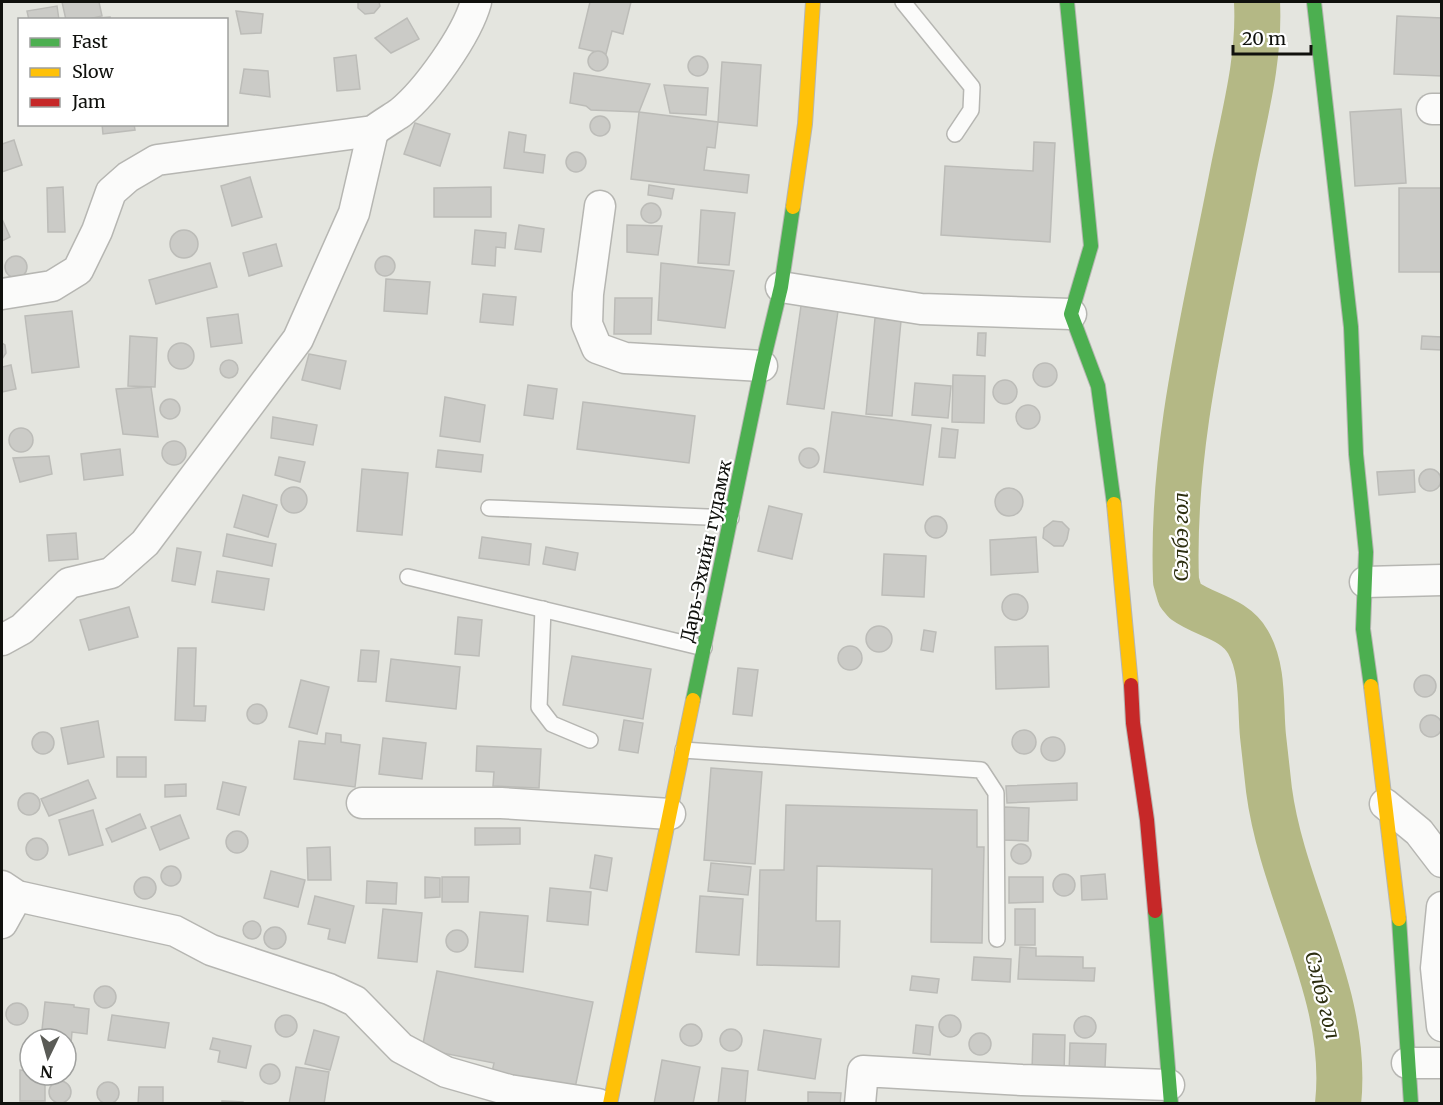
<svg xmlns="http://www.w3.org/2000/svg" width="1443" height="1105" viewBox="0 0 1443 1105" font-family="Merriweather,serif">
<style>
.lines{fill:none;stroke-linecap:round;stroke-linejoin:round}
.river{stroke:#b4b885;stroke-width:46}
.building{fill:#cbcbc7;stroke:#bcbcb8;stroke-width:1.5}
.lane-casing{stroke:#b6b6b2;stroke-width:18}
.street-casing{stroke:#b6b6b2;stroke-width:33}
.fast-casing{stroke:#b6b6b2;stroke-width:16}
.slow-casing{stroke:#b6b6b2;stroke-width:16}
.jam-casing{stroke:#b6b6b2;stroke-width:16}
.lane{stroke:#fbfbfa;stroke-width:15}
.street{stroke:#fbfbfa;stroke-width:30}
.fast{stroke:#4caf50;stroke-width:14}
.slow{stroke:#ffc107;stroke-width:14}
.jam{stroke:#c62828;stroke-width:14}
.labels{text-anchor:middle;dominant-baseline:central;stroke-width:4.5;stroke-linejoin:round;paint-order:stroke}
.street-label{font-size:18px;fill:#10110d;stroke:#fff}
.water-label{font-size:20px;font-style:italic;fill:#2d2f10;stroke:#fff}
</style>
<rect width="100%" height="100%" fill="#e4e5df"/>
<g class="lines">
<!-- river -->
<path class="river" d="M1257 2C1260 60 1244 116 1233 172 1207 308 1171 442 1176 581L1180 595 1185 601C1206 616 1234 618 1248 642 1264 670 1260 706 1263 736 1265 754 1267 772 1269 790 1283 896 1350 995 1338 1104"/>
</g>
<!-- building -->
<g class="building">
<path d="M62 2H99L102 16 84 20H66Z"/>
<path d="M358 2H379L380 6 374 13 365 14 358 8Z"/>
<path d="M590 2H631L623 34 612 31 606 54 579 48Z"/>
<path d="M57 6 59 20H29L27 11Z"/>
<path d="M236 11 263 14 261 33 241 34Z"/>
<path d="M1397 16 1442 18V76L1394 74Z"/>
<path d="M110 17V20H86V19Z"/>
<path d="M407 18 419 39 391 53 375 38Z"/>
<circle cx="598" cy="61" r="10"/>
<path d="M356 55 360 89 337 91 334 58Z"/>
<circle cx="698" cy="66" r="10"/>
<path d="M722 62 761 65 757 126 718 122Z"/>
<path d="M244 69 268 71 270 97 240 93Z"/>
<path d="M574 73 650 84 639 112 591 110 586 106 570 103Z"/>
<path d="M664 85 708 88 706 115 670 113Z"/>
<path d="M1401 109 1406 183 1355 186 1350 112Z"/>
<path d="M639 112 718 122 715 148 707 147 704 170 749 175 747 193 631 179Z"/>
<circle cx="600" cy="126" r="10"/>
<path d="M415 123 450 134 440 166 404 154Z"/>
<path d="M102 124H134L135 130 103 134Z"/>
<path d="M509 132 526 135 524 152 545 155 543 173 504 168Z"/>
<path d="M14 140 22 165 2 172V144Z"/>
<path d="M1034 142 1055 143 1050 242 941 235 945 166 1033 171Z"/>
<circle cx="576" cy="162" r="10"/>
<path d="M250 177 262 217 232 226 221 186Z"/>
<path d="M649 185 674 189 672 199 648 195Z"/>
<path d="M63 187 65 232H48L47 188Z"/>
<path d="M491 187V217H434V188Z"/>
<rect x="1399" y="188" width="43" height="84"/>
<circle cx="651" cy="213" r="10"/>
<path d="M701 210 735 213 729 265 698 263Z"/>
<path d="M2 219 10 237 2 241Z"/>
<path d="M519 225 544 229 541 252 515 249Z"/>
<path d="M627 225 662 226 658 255 627 252Z"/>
<path d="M475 230 506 233 505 248 496 247 495 266 472 264Z"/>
<circle cx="184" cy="244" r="14"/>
<path d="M276 244 282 266 249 276 243 253Z"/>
<circle cx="385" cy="266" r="10"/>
<circle cx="16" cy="267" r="11"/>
<path d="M210 263 217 287 156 304 149 280Z"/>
<path d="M661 263 734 271 725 328 658 320Z"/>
<path d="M386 279 430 282 427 314 384 311Z"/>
<path d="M483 294 516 297 513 325 480 322Z"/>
<path d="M615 298H652L651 334H614Z"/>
<path d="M801 306 838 311 824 409 787 404Z"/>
<path d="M72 311 79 367 32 373 25 316Z"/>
<path d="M238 314 242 343 211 347 207 318Z"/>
<path d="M875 318 901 321 892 416 866 414Z"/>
<path d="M978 333H986L985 356 977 355Z"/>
<path d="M130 336 157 338 155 387 128 386Z"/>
<path d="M1422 336 1442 337V350L1421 349Z"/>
<circle cx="181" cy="356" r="13"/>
<path d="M2 343 5 345 6 353 2 359Z"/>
<path d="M309 354 346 361 340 389 302 380Z"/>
<circle cx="229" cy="369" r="9"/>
<circle cx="1045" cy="375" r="12"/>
<path d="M11 365 16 389 2 392V367Z"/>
<path d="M953 375 985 376 984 423 952 422Z"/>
<circle cx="1005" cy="392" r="12"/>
<path d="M915 383 951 386 948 418 912 415Z"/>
<path d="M528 385 557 389 553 419 524 415Z"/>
<path d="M151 387 158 437 123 434 116 389Z"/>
<path d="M445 397 485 405 480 442 440 436Z"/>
<circle cx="170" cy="409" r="10"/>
<path d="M583 402 695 416 689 463 577 449Z"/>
<circle cx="1028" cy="417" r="12"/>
<path d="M832 412 931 425 923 485 824 472Z"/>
<path d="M273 417 317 425 313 445 271 438Z"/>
<path d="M942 428 958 430 955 458 939 457Z"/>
<circle cx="21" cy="440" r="12"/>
<circle cx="174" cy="453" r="12"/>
<circle cx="809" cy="458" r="10"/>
<path d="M120 449 123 475 84 480 81 454Z"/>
<path d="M438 450 483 455 481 472 436 467Z"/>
<path d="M49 456 52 474 20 482 13 458Z"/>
<path d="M279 457 305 462 300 482 275 475Z"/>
<path d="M362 469 408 473 402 535 357 531Z"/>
<circle cx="1430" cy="480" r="11"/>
<path d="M1414 470 1415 492 1379 495 1377 472Z"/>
<circle cx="294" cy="500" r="13"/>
<circle cx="1009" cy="502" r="14"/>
<path d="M243 495 277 505 268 537 234 527Z"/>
<path d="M769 506 802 514 792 559 758 551Z"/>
<circle cx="936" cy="527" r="11"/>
<path d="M1053 521 1062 522 1069 529 1067 539 1063 546H1054L1043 538 1044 528Z"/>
<path d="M76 533 78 559 49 561 47 535Z"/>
<path d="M227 534 276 544 272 566 223 556Z"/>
<path d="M482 537 531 544 529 565 479 558Z"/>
<path d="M1036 537 1038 572 991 575 990 540Z"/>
<path d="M546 547 578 553 575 570 543 564Z"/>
<path d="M177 548 201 552 195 585 172 581Z"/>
<path d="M884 554 926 556 924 597 882 595Z"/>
<path d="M217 571 269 579 264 610 212 602Z"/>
<circle cx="1015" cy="607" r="13"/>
<path d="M129 607 138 637 89 650 80 620Z"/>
<path d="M458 617 482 620 479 656 455 654Z"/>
<circle cx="879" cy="639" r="13"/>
<path d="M924 630 936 632 933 652 921 650Z"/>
<path d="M1048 646 1049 687 996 689 995 647Z"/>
<circle cx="850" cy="658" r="12"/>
<path d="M178 648H196L194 706H206L205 721 175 720Z"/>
<path d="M361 650 379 651 376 682 358 681Z"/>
<path d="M572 656 651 669 643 719 563 705Z"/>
<path d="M391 659 460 667 456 709 386 701Z"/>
<path d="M738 668 758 670 752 716 733 714Z"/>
<circle cx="1425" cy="686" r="11"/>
<path d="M301 680 329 687 317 734 289 727Z"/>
<circle cx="257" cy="714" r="10"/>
<circle cx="1431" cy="726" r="11"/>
<path d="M624 720 643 723 638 753 619 750Z"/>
<path d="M98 721 104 757 68 764 61 728Z"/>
<circle cx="1024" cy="742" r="12"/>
<circle cx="43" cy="743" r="11"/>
<path d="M326 733 341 735V742L360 745 355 787 294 779 299 741 325 744Z"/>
<circle cx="1053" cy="749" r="12"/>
<path d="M383 738 426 743 422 779 379 774Z"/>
<path d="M477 746 541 749 539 788 493 786 494 772 476 771Z"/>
<rect x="117" y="757" width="29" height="20"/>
<path d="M711 768 762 772 755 864 704 860Z"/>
<path d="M88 780 96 798 49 816 41 799Z"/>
<path d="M223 782 246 787 239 815 217 809Z"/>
<path d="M1077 783V800L1007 803 1006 786Z"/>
<path d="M186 784V796L165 797V785Z"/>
<circle cx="29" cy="804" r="11"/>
<path d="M786 805 977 810V847H984L982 943 931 942 932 869 817 866 816 921H840L839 967 757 965 760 870H784Z"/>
<path d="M1004 807 1029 808 1028 841 1003 840Z"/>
<path d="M93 810 103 845 69 855 59 820Z"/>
<path d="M140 814 146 828 112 842 106 829Z"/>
<path d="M180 815 189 838 160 850 151 827Z"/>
<path d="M475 828H520V844L475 845Z"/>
<circle cx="237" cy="842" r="11"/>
<circle cx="37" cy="849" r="11"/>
<circle cx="1021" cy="854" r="10"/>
<path d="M330 847 331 880H308L307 848Z"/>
<path d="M595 855 612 858 607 891 590 888Z"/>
<path d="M711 863 751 867 748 895 708 891Z"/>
<circle cx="171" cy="876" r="10"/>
<path d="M271 871 305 880 298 907 264 898Z"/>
<circle cx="1064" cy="885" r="11"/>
<path d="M1105 874 1107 899 1082 900 1081 876Z"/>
<circle cx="145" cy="888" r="11"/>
<path d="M425 877 440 878V897L425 898Z"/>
<path d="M442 877H469L468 902H442Z"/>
<path d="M1009 877H1043V902L1009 903Z"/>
<path d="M367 881 397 883 396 904 366 903Z"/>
<path d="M550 888 591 892 588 925 547 921Z"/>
<path d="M315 896 354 906 345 943 328 939 330 929 308 924Z"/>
<path d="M700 896 743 899 739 955 696 952Z"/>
<path d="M383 909 422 913 417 962 378 958Z"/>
<rect x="1015" y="909" width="20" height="36"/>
<path d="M480 912 528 916 523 972 475 967Z"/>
<circle cx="252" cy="930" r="9"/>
<circle cx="275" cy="938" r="11"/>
<circle cx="457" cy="941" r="11"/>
<path d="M1020 947 1036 948V956L1083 957V968H1095L1094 981 1018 979Z"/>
<path d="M974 957 1011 959 1010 982 972 980Z"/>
<path d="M437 971 593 1002 575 1088 492 1072 494 1063 422 1049Z"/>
<path d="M912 976 939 979 937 993 910 990Z"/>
<circle cx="105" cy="997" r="11"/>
<path d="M45 1002 74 1005V1007L89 1009 87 1034 72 1032 71 1044 66 1043V1039H41Z"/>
<circle cx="17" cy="1014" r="11"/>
<circle cx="286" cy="1026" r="11"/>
<path d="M112 1015 169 1023 165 1048 108 1040Z"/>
<circle cx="950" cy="1026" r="11"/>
<circle cx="1085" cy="1027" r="11"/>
<circle cx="691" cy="1035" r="11"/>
<path d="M916 1025 933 1027 930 1055 913 1053Z"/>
<circle cx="731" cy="1040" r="11"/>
<path d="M314 1030 339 1037 330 1070 305 1064Z"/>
<path d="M764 1030 821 1039 815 1079 758 1070Z"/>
<circle cx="980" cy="1044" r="11"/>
<path d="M1033 1034 1065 1035 1064 1073 1032 1072Z"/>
<path d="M213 1038 251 1046 246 1068 218 1062 220 1051 210 1049Z"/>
<path d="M1070 1043 1106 1044 1105 1068 1069 1075Z"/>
<path d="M662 1060 700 1067 693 1104H654Z"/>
<circle cx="270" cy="1074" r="10"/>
<path d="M296 1067 329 1072 324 1104H289Z"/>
<path d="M722 1068 748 1071 745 1104H718Z"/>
<path d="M20 1070 30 1071V1075H45V1101H20Z"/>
<circle cx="60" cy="1092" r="11"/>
<circle cx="108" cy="1093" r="11"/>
<path d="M139 1087H163V1104H138Z"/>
<path d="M808 1092 841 1093 840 1104H808Z"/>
<path d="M222 1101 243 1102V1104H222Z"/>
</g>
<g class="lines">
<defs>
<g id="lane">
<path d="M903 2 972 87 971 110 955 134"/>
<path d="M489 508 731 518"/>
<path d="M408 577 704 648"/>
<path d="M543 609 539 707 552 724 590 740"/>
<path d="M683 750 981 770 996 793 997 939"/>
</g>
<g id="street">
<path d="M1432 109H1442"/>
<path d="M600 206 588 294 587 324 597 348 625 358 762 366"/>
<path d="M781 287 921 309 1071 314"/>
<path d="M2 294 52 286 78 270 97 231 111 192 128 177 157 160 373 131C381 125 391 119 400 113 427 91 467 35 476 2"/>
<path d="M1365 582 1442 580"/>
<path d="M2 640 22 629 69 583 111 573 145 543 298 339 354 213 373 131"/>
<path d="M362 803H501L670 814"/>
<path d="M1385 804 1419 832 1442 862"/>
<path d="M2 886 17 896 175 931 211 950 329 989 355 1001 401 1048 446 1072 509 1090 598 1104"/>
<path d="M1442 907 1436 968 1442 1026"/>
<path d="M2 923 17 896"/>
<path d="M1407 1063H1442"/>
<path d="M860 1104 863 1071 1022 1080 1169 1085"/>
</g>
<g id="fast">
<path d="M1067 2 1091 246 1071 314 1098 386 1114 504"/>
<path d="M1314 2 1351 327 1356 454 1366 552 1363 629 1371 686"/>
<path d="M693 700 762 366 781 287 793 207"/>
<path d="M1155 911 1171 1104"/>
<path d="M1399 919 1411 1104"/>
</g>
<g id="slow">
<path d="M793 207 805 124 813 2"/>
<path d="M1114 504 1131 685"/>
<path d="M1371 686 1399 919"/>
<path d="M610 1104 693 700"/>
</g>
<path id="jam" d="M1131 685 1133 723 1147 820 1155 911"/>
</defs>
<!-- lane casing -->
<use href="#lane" class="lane-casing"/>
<!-- street casing -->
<use href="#street" class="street-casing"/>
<!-- fast casing -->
<use href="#fast" class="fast-casing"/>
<!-- slow casing -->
<use href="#slow" class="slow-casing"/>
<!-- jam casing -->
<use href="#jam" class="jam-casing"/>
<!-- lane -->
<use href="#lane" class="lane"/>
<!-- street -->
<use href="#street" class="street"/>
<!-- fast -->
<use href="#fast" class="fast"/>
<!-- slow -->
<use href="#slow" class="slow"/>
<!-- jam -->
<use href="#jam" class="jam"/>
</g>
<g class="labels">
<!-- street labels -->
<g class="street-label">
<text transform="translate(706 551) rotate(-78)">Дарь-Эхийн гудамж</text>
</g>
<!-- water labels -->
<g class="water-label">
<text transform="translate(1180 537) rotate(-90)">Сэлбэ гол</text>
<text transform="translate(1323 995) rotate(76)">Сэлбэ гол</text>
</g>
</g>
<!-- border -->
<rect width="1443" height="1105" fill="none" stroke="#10110d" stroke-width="6"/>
<!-- legend -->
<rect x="18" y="18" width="210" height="108" fill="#ffffff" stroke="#9fa09e" stroke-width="1.5"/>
<rect x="30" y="38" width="30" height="9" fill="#4caf50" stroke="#9fa09e" stroke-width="1.5"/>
<text x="72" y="48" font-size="18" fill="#10110d">Fast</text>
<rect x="30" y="68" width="30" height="9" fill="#ffc107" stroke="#9fa09e" stroke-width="1.5"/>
<text x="72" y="78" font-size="18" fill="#10110d">Slow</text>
<rect x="30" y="98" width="30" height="9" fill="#c62828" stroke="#9fa09e" stroke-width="1.5"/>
<text x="72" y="108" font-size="18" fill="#10110d">Jam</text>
<!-- north arrow -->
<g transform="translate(48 1057) rotate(185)"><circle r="28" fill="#ffffff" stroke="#9fa09e" stroke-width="1.5"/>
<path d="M0-4.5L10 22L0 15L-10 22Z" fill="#5a5b56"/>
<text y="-9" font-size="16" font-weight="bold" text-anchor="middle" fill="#10110d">N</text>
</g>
<!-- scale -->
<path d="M1233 45v9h78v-9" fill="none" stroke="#10110d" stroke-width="3"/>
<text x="1242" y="45" font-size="18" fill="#10110d" stroke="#ffffff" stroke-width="4.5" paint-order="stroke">20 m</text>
</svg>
